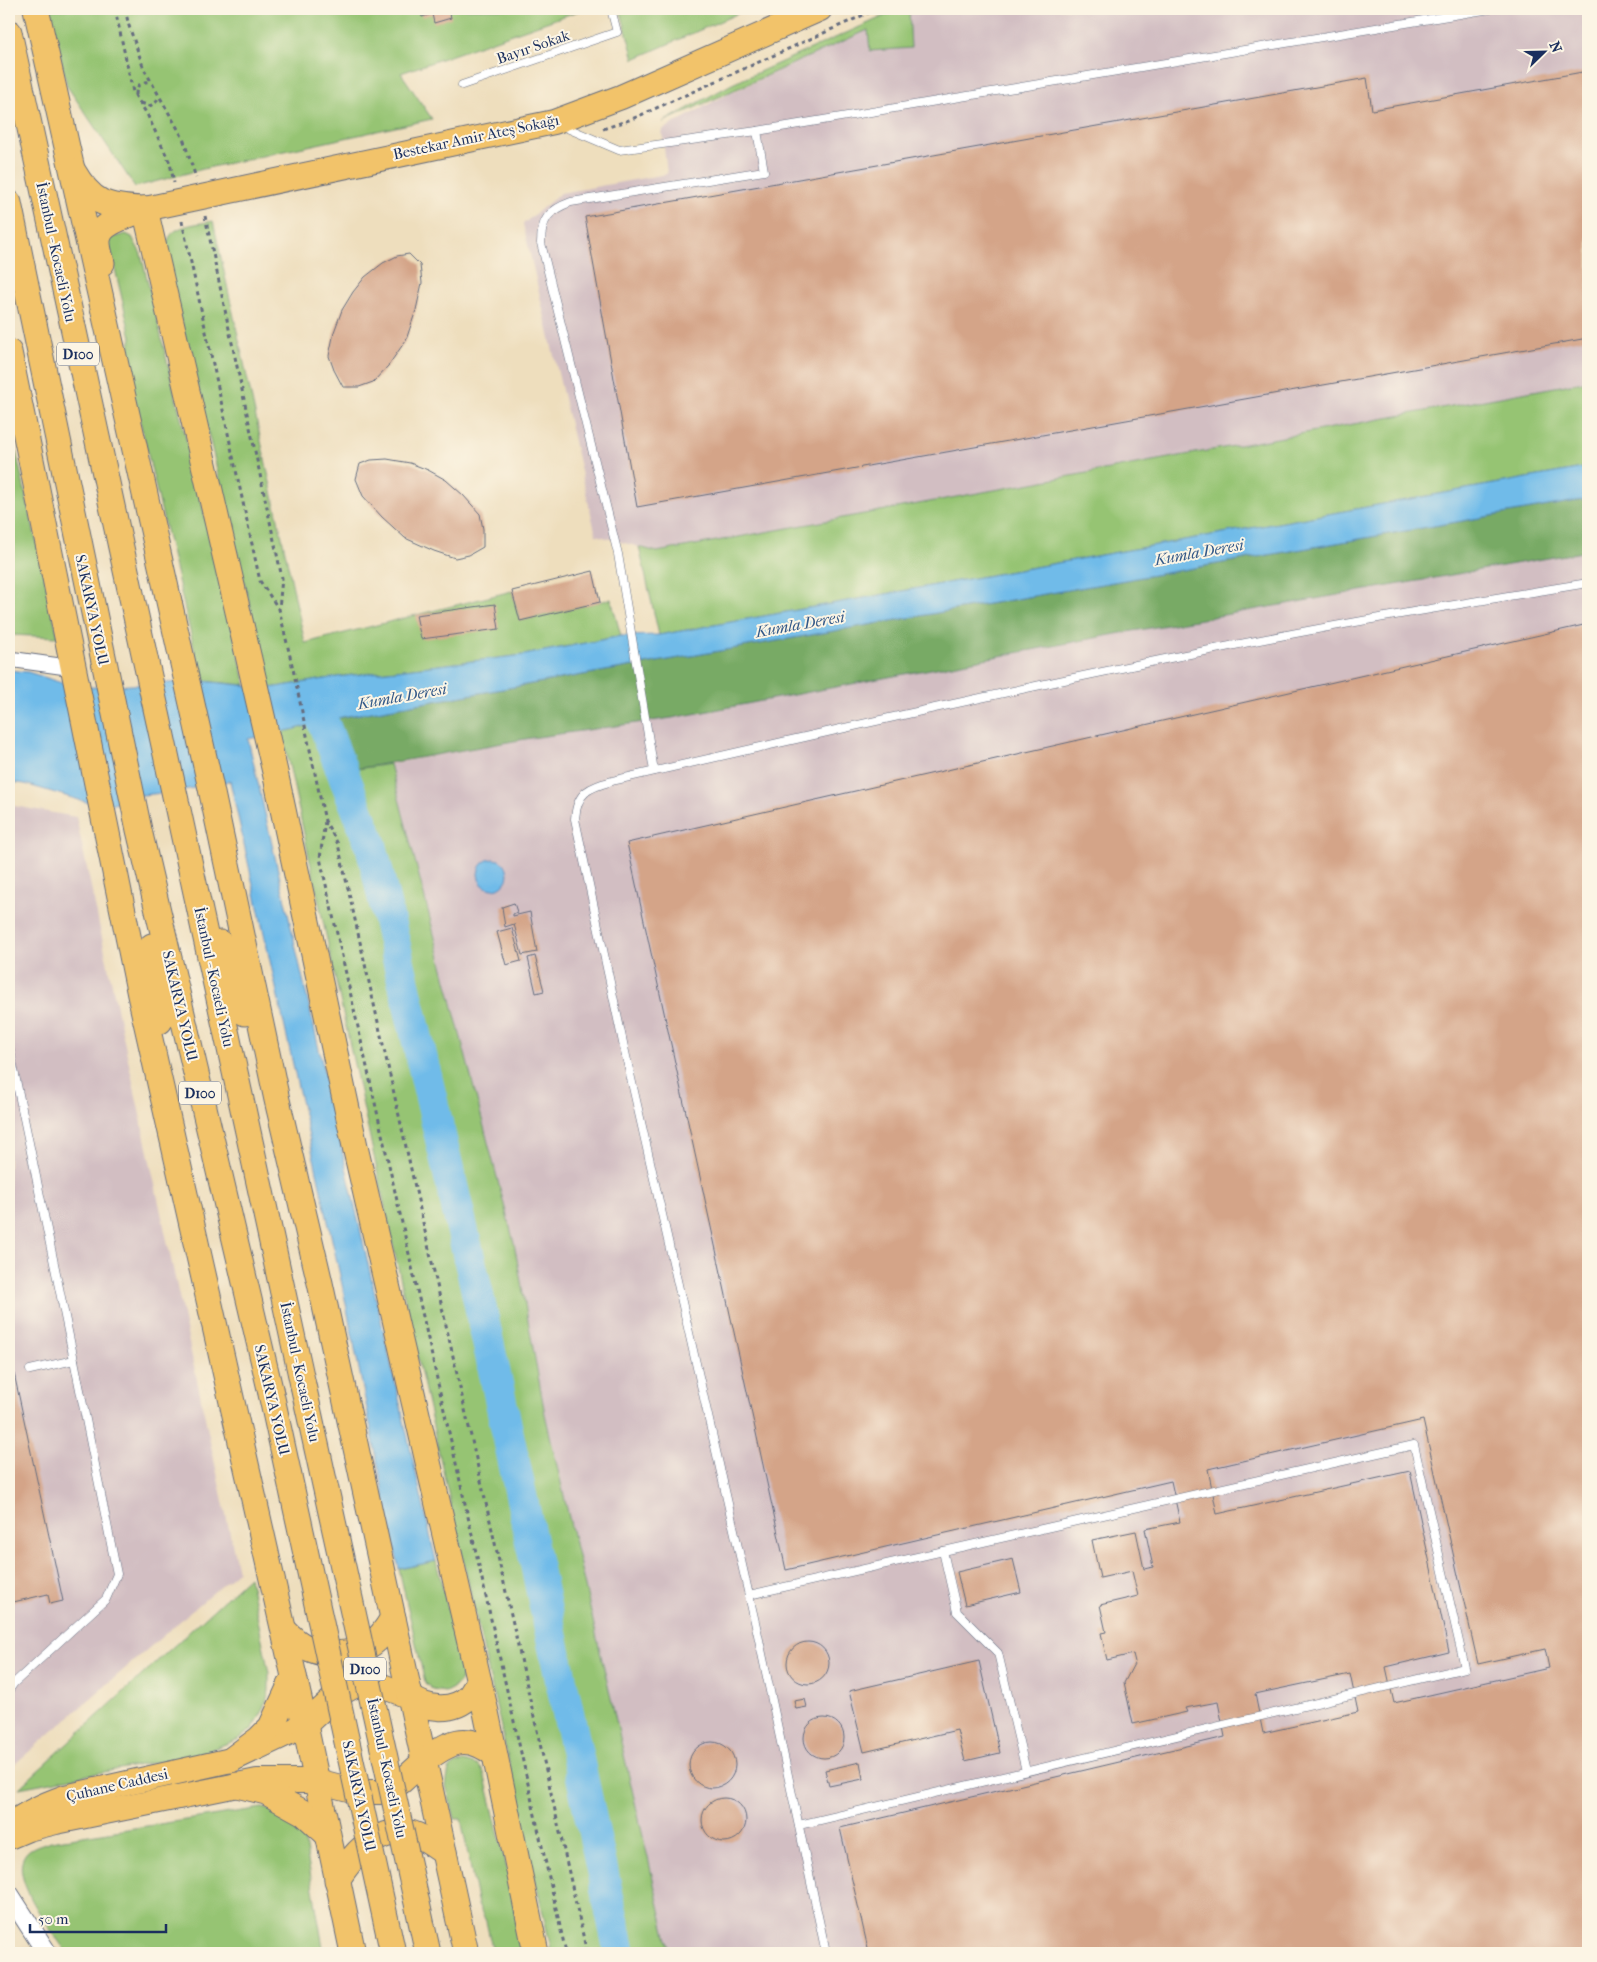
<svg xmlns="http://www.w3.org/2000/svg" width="1597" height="1962" viewBox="0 0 1597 1962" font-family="'IM FELL French Canon',serif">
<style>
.industrial{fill:#d2bec2}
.green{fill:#96c473;stroke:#587a68}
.forest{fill:#78aa65;stroke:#4a6c62}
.water{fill:#6fbbe9;stroke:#4575a4}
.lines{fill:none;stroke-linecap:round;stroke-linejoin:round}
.river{stroke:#6fbbe9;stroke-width:32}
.building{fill:#d4a488;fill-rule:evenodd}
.service-casing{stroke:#656c7f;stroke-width:9}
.minor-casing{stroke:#656c7f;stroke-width:17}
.tertiary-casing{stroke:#656c7f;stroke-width:21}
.primary-casing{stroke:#656c7f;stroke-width:26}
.trunk-casing{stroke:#656c7f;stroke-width:27}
.path{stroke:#656c7f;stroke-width:3;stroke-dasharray:4 4;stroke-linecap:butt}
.service{stroke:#fff;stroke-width:8}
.minor{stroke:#fff;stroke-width:15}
.tertiary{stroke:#fff;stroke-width:19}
.primary{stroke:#f2c36a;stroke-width:24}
.trunk{stroke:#f2c36a;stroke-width:25}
.trunk-bridge-casing{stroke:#656c7f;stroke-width:27;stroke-linecap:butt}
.trunk-bridge{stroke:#f2c36a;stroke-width:25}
.labels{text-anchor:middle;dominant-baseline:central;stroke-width:4;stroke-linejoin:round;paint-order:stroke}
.shield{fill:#fcf5e5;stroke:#5e6a86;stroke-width:1}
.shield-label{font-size:14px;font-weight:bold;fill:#1b2f5e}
.street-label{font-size:15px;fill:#1b2f5e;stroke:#fcf5e5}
.water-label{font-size:16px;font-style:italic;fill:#345988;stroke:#fcf5e5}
</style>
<rect width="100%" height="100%" fill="#fcf5e5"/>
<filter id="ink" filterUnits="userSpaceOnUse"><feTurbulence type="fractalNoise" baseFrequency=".02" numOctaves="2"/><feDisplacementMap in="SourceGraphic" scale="10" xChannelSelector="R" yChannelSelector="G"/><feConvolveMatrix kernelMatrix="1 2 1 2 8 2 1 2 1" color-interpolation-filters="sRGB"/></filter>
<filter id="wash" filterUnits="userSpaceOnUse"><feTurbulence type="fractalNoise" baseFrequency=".0096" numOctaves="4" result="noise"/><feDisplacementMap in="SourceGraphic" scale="20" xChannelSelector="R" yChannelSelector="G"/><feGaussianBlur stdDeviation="1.12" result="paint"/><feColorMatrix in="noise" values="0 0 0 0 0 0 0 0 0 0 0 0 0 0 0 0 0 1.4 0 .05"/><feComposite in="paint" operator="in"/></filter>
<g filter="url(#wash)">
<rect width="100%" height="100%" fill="#eedebd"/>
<!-- industrial -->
<g class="industrial">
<path d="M912 9H1588V381L657 552 596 535 523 224 561 193 667 174 662 130 720 98Z"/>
<path d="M1588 551V1953H670L545 1414 514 1243 390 764 531 738 672 718 1116 634Z"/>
<path d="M9 805 76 817 238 1571 9 1769Z"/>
</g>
<!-- green -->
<g class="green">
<path d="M50 9H584L401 73 432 119 207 168 135 187 67 86Z"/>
<path d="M620 9H748L634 59Z"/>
<path d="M900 9H912L909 10 911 48 870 51 868 30 663 122 732 84Z"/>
<path d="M213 221 305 643 512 591 520 621 611 599 621 636 524 655 337 677 270 688 168 267C167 258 165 246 169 238 176 224 200 224 213 221Z"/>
<path d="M126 234 132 237 141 254 246 685 202 681 126 362 131 337 109 243 111 238Z"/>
<path d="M1588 381V467L659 635 639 547 657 552Z"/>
<path d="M9 421 58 637 9 635Z"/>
<path d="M331 719 336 746 350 770 390 764 514 1243 545 1414 670 1953H552L421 1373 282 732Z"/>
<path d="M436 1561 462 1666 461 1680 455 1687 445 1692 433 1690 425 1683 399 1569Z"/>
<path d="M249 1577 269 1673V1691L264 1709 253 1728 239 1739 199 1754 19 1788Z"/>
<path d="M464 1761 479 1766 484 1773 527 1953H493L486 1921 478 1905 461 1819H455L446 1786 449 1769 456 1764Z"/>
<path d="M262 1808C281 1812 290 1816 303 1831L324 1953H67C54 1933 5 1875 27 1852 33 1846 43 1844 51 1841Z"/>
</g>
<!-- forest -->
<path class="forest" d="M1588 499V551L1116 634 672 718 531 738 350 770 336 746 331 719Z"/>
<!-- water -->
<g class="water">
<path d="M1588 467V499L331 719 296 729 248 739 436 1561 399 1569 343 1289 230 781 173 792 132 796 103 807 25 784 9 782V670L28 672 78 688 202 681 270 688 337 677 524 655 621 636 659 635Z"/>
<circle cx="493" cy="874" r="15"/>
</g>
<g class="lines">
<!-- river -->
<path class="river" d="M318 709 371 845 477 1291 620 1953"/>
</g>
<g id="blocks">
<!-- building -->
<g class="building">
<path d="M419 9H449L451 18 434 23 432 14 422 17Z"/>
<path d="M1588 71V338L637 507 585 217 1367 78 1372 110Z"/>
<path d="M409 254 420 265 422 283 416 310 406 340 388 366 373 382 359 387H343L334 370 329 356 334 332 342 310 353 292 365 277 383 263 397 256Z"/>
<path d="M387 459 410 463 428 470 446 480 463 495 480 514 483 529V547L469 555 455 558 434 551 405 538 382 517 363 496 356 479 360 464 371 460Z"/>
<path d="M593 571 600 602 520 621 512 591Z"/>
<path d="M495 604 499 629 421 639 416 615Z"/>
<path d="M1588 624V1953H869L840 1828 1225 1737 1218 1702 1185 1708 1187 1712 1133 1724 1124 1683 1135 1662 1133 1654 1107 1660 1101 1633 1106 1632 1100 1605 1138 1596 1132 1571 1100 1578 1092 1540 1136 1531 1144 1569 1153 1567 1145 1529 1180 1522 1171 1481 786 1570 627 843ZM1423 1420 1478 1664 1545 1649 1549 1668 1394 1703 1386 1667 1449 1652 1410 1471 1217 1514 1208 1469ZM1350 1674 1358 1712 1263 1733 1255 1694Z"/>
<path d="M514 903 517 912 513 914V916L530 912 537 952 522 955 514 924 505 927 502 907Z"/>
<path d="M512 928 521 961 506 965 497 932Z"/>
<path d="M535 956 544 991 536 993 528 958Z"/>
<path d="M9 1350 63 1601 50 1604 48 1594 9 1603Z"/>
<path d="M1013 1559 1021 1592 965 1605 957 1572Z"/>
<circle cx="808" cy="1663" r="21"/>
<path d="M979 1661 1000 1753 965 1761 957 1730 864 1752 849 1691Z"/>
<path d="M805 1699 807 1707 796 1709 794 1701Z"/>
<circle cx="824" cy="1738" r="20"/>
<circle cx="712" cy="1765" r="23"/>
<path d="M860 1762 863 1779 829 1786 825 1770Z"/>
<circle cx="724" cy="1820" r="22"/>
</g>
</g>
</g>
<g filter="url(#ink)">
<use href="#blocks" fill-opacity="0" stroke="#656c7f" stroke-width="1"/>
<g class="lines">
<defs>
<g id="service">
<path d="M462 85 617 32 611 9"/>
<path d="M560 125 619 150 757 131 764 171 571 202C549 210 541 219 541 243L618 554 654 771"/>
<path d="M757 131 1490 9"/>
<path d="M9 1046 74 1360 30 1370"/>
<path d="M943 1551 957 1612 998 1653 1026 1771"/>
<path d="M749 1595 1414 1445 1465 1668 799 1825"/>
<path d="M9 1690 14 1683 106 1599 117 1574 74 1360"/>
<path d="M826 1953 758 1635 625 1052 575 819C577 789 592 787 616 780 817 734 1018 688 1220 648 1342 623 1465 603 1588 583"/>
</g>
<path id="minor" d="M9 659 74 668"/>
<path id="tertiary" d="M9 1894 47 1953"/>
<g id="primary">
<path d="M145 209 554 122 621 97 820 9"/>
<path d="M9 1826C26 1812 45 1804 65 1797L231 1760 305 1725 336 1696 354 1686 380 1685 410 1697"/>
<path d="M9 1837 28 1829 56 1822 257 1781H317L360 1792H381L401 1782 424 1761"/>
</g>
<g id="trunk">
<path d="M36 9 210 784 277 1100 320 1283 466 1953"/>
<path d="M9 32 303 1385"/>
<path d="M73 171C92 204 106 207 142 209"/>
<path d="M9 203 139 830 270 1389"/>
<path d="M145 209 275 772 356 1151 486 1712 536 1953"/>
<path d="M102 263C100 254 96 244 99 236 103 222 132 214 145 209"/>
<path d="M9 352 140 995 305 1725 353 1953"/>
<path d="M220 943 245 1013"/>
<path d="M152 946 160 1021"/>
<path d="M284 1630C289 1635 295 1641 302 1645 321 1657 350 1656 370 1645 380 1639 387 1628 393 1618"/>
<path d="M410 1697C427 1710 453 1713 470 1696 473 1692 476 1686 479 1682"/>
<path d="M231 1760 259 1739 271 1727 294 1677"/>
<path d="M424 1761C449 1742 466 1732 494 1754"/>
<path d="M237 1785 266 1792 304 1813 327 1834"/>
<path d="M337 1880C353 1855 372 1831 405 1832 418 1833 433 1845 444 1852"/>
</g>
</defs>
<!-- service casing -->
<use href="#service" class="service-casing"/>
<!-- minor casing -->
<use href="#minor" class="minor-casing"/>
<!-- tertiary casing -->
<use href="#tertiary" class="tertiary-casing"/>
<!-- primary casing -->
<use href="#primary" class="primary-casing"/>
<!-- trunk casing -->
<use href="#trunk" class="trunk-casing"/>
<!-- path -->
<g class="path">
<path d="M115 9 133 92 147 114 170 163 174 183"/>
<path d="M125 9 129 26 144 69 183 138 196 178"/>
<path d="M136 95C136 85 141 81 151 82"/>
<path d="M141 103 150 106 156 102 159 96"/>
<path d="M603 129 632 119 877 9"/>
<path d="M205 216 282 578 279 609 293 669 325 821 338 844 587 1953"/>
<path d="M182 221 260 581 278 608"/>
<path d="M325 821 320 858 566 1953"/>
</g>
<!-- service -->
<use href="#service" class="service"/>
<!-- minor -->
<use href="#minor" class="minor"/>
<!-- tertiary -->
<use href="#tertiary" class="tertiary"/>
<!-- primary -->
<use href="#primary" class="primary"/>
<!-- trunk -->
<use href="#trunk" class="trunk"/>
<defs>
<g id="trunk-bridge">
<path d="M303 1385 428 1953"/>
<path d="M270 1389 393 1953"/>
</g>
</defs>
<!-- trunk-bridge casing -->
<use href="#trunk-bridge" class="trunk-bridge-casing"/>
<!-- trunk-bridge -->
<use href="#trunk-bridge" class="trunk-bridge"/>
</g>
</g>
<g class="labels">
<!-- shield labels -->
<g class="shield">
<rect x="57" y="342.5" width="42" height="23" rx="4"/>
<rect x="179" y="1081.5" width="42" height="23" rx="4"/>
<rect x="344" y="1657.5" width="42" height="23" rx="4"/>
</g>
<g class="shield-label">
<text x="78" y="354">D100</text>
<text x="200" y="1093">D100</text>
<text x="365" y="1669">D100</text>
</g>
<!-- street labels -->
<g class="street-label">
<text transform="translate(533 47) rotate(-19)">Bayır Sokak</text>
<text transform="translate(476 137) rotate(-12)">Bestekar Amir Ateş Sokağı</text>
<text transform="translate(56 252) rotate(78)">İstanbul - Kocaeli Yolu</text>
<text transform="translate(92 610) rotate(78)">SAKARYA YOLU</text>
<text transform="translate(214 977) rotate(78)">İstanbul - Kocaeli Yolu</text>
<text transform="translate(180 1006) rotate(77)">SAKARYA YOLU</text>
<text transform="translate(300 1372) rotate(78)">İstanbul - Kocaeli Yolu</text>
<text transform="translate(272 1400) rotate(77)">SAKARYA YOLU</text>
<text transform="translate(387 1768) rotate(78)">İstanbul - Kocaeli Yolu</text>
<text transform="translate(117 1785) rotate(-13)">Çuhane Caddesi</text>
<text transform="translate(359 1796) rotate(78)">SAKARYA YOLU</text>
</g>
<!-- water labels -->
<g class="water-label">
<text transform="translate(1199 552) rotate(-10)">Kumla Deresi</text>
<text transform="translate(800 624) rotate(-10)">Kumla Deresi</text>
<text transform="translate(402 696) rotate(-10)">Kumla Deresi</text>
</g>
</g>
<!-- margin -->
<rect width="1597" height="1962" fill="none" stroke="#fcf5e5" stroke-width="30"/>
<!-- north arrow -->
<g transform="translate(1544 52) rotate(67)" stroke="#fcf5e5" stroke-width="4" paint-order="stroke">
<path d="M0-4L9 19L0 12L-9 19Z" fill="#1b2f5e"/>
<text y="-8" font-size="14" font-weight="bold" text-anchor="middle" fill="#1b2f5e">N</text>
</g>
<!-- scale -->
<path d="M30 1924v8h136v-8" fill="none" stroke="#1b2f5e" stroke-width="2.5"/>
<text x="38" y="1924" font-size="15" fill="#1b2f5e" stroke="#fcf5e5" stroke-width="4" paint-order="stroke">50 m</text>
</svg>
